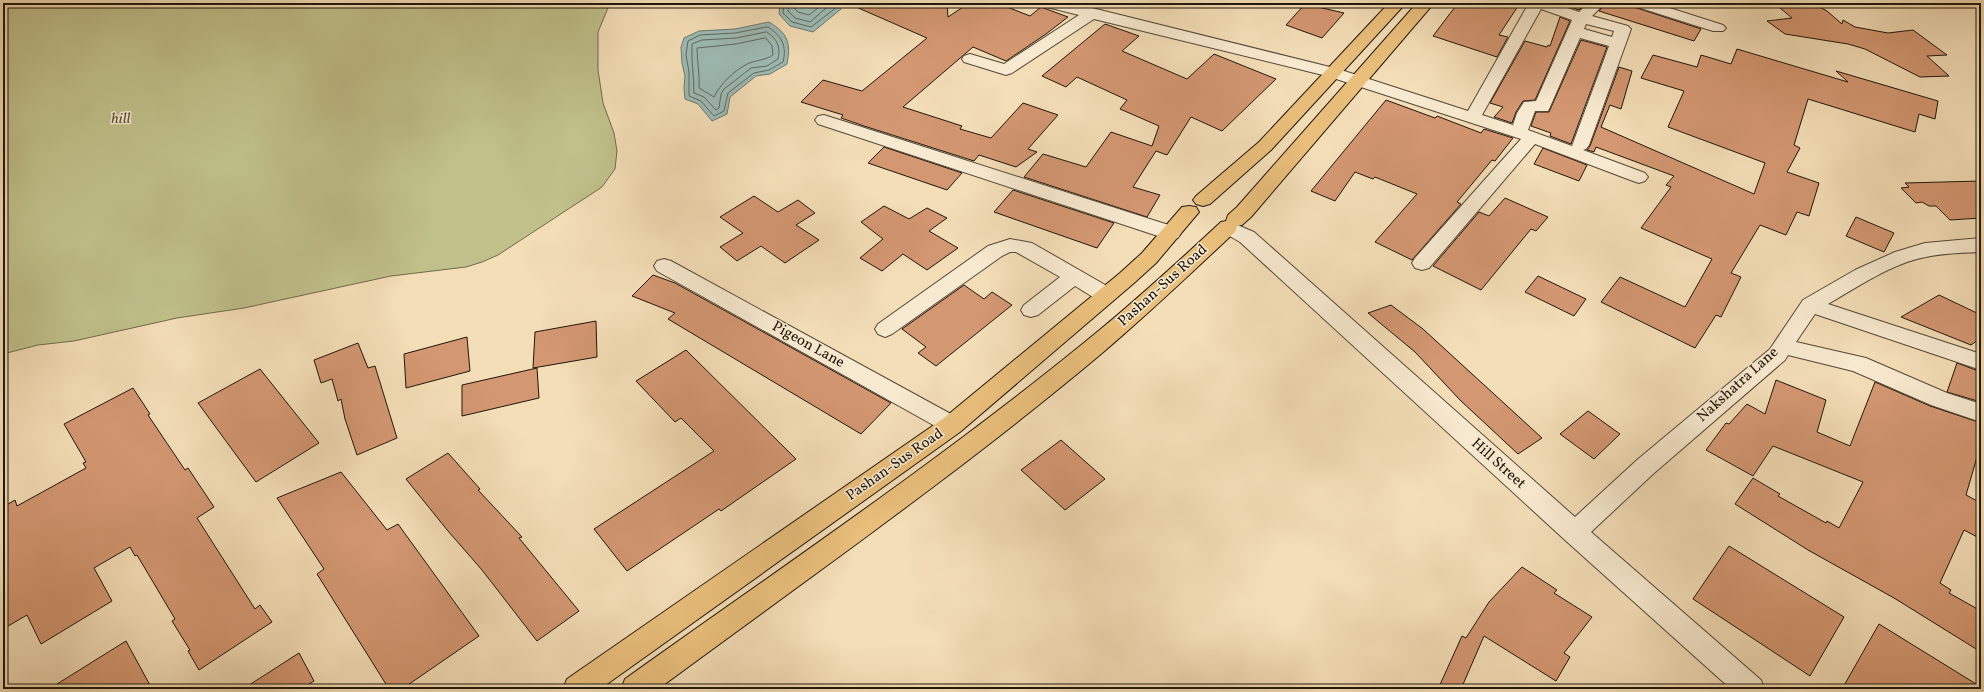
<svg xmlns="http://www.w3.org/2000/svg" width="1984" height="692" viewBox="0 0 1984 692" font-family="Vollkorn,serif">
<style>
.green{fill:#c0c08b;stroke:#706b4b}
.water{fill:#9dbbb5;stroke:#6b7971}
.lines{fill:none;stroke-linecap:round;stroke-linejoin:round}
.shore{stroke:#5e6860;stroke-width:1}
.building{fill:#d39771;stroke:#1f160b}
.minor-casing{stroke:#544836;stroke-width:2}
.major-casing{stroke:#1f160b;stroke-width:2}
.minor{fill:#f8ead0;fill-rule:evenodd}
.major{fill:#eabf7c;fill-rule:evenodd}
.labels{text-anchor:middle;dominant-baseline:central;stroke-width:3;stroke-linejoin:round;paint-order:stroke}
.park-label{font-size:15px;font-style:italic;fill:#575238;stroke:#f8ead0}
.street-label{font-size:15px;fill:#1f160b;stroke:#f8ead0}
</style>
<rect width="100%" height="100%" fill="#f4deb7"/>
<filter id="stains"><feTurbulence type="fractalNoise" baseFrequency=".005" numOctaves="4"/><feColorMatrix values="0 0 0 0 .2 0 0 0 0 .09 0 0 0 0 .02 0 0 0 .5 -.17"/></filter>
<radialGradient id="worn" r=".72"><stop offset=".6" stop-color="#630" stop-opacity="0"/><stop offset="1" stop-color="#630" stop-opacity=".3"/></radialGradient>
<!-- green -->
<path class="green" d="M3 3H610L598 32V70L603 103 614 133 617 151 615 169 602 187 498 255 482 262 466 267 391 276 244 308 177 318 74 341 38 345 3 354Z"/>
<!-- water -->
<g class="water">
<path d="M780 3H841V9L813 32 790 26 779 14Z"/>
<path d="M769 22C788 34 791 42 787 64L770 74 756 76 730 97 727 114 712 121 698 104 685 99 684 88 685 76 682 63 681 47 684 38 699 31 735 29Z"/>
</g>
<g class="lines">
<!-- shore -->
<g class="shore">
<path d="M784 3 783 13 792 22 811 27 837 7V3"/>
<path d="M789 3 788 11 795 18 810 22 832 3"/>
<path d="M795 3 794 8 798 12 809 15 824 3"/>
<path d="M768 27C782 36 787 46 783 62L769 70 754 73 728 93 724 111 714 116 701 101 689 96V72L686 55 688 41 700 35 735 33Z"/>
<path d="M767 32C777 39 781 47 778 59L767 66 751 68 724 89 721 94 719 108 716 110 704 97 694 93C694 76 691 61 692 44L702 40 736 38Z"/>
<path d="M766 38 772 46 773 55C764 61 755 60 747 64 734 71 720 84 714 97L699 88C700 74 697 62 697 48L736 44Z"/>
</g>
</g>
<!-- building -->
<g class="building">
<path d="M847 3H947L948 17 969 3H997L1030 16 1041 7 1068 17 1046 34 1006 61 973 47 903 107 962 126 960 129 991 138 1023 103 1058 115 1028 149 1037 152 1016 167 979 155 974 161 864 126 841 118 843 115 801 102 823 80 862 91 927 38Z"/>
<path d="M1458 3H1520L1499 35 1508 37 1497 57 1433 36Z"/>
<path d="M1565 3H1586L1579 10 1565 5Z"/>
<path d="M1606 3H1630L1634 7 1701 29 1694 41 1599 11Z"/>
<path d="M1774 3H1812L1827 11 1842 24 1843 20 1855 27 1888 33 1913 30 1947 55 1927 56 1949 76 1920 77 1865 49 1848 44 1785 34 1767 21 1792 18Z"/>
<path d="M1305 4 1344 13 1322 38 1286 25Z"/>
<path d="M1560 17 1570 21 1535 100 1523 101 1516 112 1512 123 1494 117 1503 107 1490 103 1525 41 1547 47 1548 45 1550 46Z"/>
<path d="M1105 24 1139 36 1122 51 1187 79 1214 54 1276 79 1222 131 1191 117 1167 155 1156 151 1133 187 1160 195 1147 217 1024 177 1043 154 1086 167 1111 132 1152 146 1159 126 1120 109 1127 100 1077 77 1066 87 1042 76Z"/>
<path d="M1581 40 1607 47 1571 144 1550 136 1551 133 1531 126 1536 112H1549Z"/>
<path d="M1737 49 1848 82 1836 71 1938 101 1935 119 1919 114 1915 132 1808 99 1794 145 1800 148 1787 172 1819 183 1809 216 1797 212 1786 235 1760 225 1731 273 1741 277 1721 317 1716 315 1695 348 1601 302 1620 277 1685 307 1712 259 1641 228 1671 187 1666 185 1674 176 1596 147 1594 152 1587 150 1590 146 1619 67 1632 71 1621 109 1610 105 1601 127 1754 194 1765 163 1668 127 1684 91 1641 78 1653 55 1697 67 1701 55 1731 64Z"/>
<path d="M1386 100 1435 118 1437 116 1481 133 1484 129 1513 138 1495 161 1492 160 1457 202 1461 204 1412 260 1375 242 1417 194 1375 177 1373 179 1355 172 1335 201 1311 191Z"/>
<path d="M884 147 962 173 947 190 868 163Z"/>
<path d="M1543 148 1587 165 1579 181 1534 164Z"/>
<path d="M1981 181V218L1950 220 1936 206H1929L1922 202 1916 203 1901 188 1909 187 1905 183Z"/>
<path d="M1013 190 1114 223 1097 248 994 212Z"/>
<path d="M754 196 778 212 798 200 815 213 796 225 819 240 785 263 761 246 737 261 720 247 743 233 720 217Z"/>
<path d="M1505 198 1548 217 1536 231 1531 229 1481 290 1433 266 1479 212 1489 216Z"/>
<path d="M884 206 909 219 927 208 947 218 929 231 958 248 927 270 903 254 882 271 860 258 883 239 861 222Z"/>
<path d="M1856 217 1894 233 1884 252 1846 236Z"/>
<path d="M653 275 675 283 891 403 861 434 668 319 675 313 632 296Z"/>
<path d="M1538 276 1586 299 1574 316 1525 292Z"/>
<path d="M964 285 984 299 992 292 1012 305 936 366 918 353 926 347 902 329Z"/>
<path d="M1939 295 1981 315V338L1971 345 1901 317Z"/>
<path d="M1391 305 1423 329 1542 438 1518 454 1460 400 1415 352 1368 313Z"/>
<path d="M596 321 597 357 533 368 535 332Z"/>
<path d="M467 337 470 371 406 388 404 354Z"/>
<path d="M358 343 368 368 375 366 397 438 357 455 345 419 341 399 338 401 332 379 321 383 314 360Z"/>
<path d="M686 350 796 459 721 511 719 509 627 571 594 529 714 451 681 418 675 422 636 381Z"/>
<path d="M1957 363 1981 372V402L1947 392Z"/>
<path d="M537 368 539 398 462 416V385Z"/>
<path d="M260 369 319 443 256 482 198 403Z"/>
<path d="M1776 380 1826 400 1817 432 1850 446 1875 382 1930 406 1981 423V443L1966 495 1981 503V539L1964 530 1940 583 1951 590 1949 593 1981 611V652L1894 598 1808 550 1735 504 1753 478 1780 494 1778 496 1826 523 1827 521 1839 528 1863 482 1773 446 1753 476 1706 450 1726 423 1729 424 1747 404 1765 414Z"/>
<path d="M133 388 150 414 148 415 185 470 188 468 214 507 197 518 255 609 260 605 272 622 199 670 188 651 190 650 172 621 175 619 137 555 135 556 130 547 94 568 112 601 41 644 27 615 3 629V507L15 500 17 506 86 468 83 463 86 462 64 424Z"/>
<path d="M1588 411 1620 434 1594 459 1560 434Z"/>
<path d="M1061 440 1105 479 1065 510 1021 470Z"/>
<path d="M448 453 480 489 478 490 522 537 519 538 579 611 537 641 482 570 448 531 406 479Z"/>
<path d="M341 472 387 530 398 524 479 636 402 689H389L317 574 324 569 277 498Z"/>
<path d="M1729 546 1844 617 1810 676 1693 599Z"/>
<path d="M1522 567 1557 590 1554 593 1592 617 1564 653 1570 657 1556 681 1484 636 1461 689H1438L1462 636 1466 638 1489 602Z"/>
<path d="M1879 624 1981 687V689H1842Z"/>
<path d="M126 641 152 689H49Z"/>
<path d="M299 653 314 681 301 689H243Z"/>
</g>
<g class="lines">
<defs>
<g id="minor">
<path d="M1040 3H1067L1092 8 1338 69 1468 111 1529 3H1553L1579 12 1588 3H1605L1592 16 1628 26 1631 29 1589 145 1586 149 1583 150 1645 173 1648 177 1645 181 1639 183 1633 181 1535 144 1429 268 1422 270 1415 268 1412 263 1415 258 1521 139 1327 76 1094 19 1012 73 1006 75 964 62 962 59 964 56 970 54 1004 64 1079 15 1043 6ZM1541 9 1572 20 1536 101 1524 102 1517 113 1513 125 1482 115ZM1586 24 1614 31 1612 37 1584 29ZM1580 38 1609 46 1572 146 1528 130 1535 111H1548L1550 107Z"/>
<path d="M1631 3H1654L1723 25 1726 28 1723 31H1713L1634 6Z"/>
<path d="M824 115 1178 228 1181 233 1178 238 1171 239 1164 238 818 124 815 120 818 116Z"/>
<path d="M1228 221 1254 232 1575 517 1637 460 1770 349 1803 300 1855 270 1895 252 1925 243 1981 238V252C1963 253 1943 253 1926 257 1892 263 1858 287 1828 304L1981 354V370L1815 314 1796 342 1866 358 1947 393 1981 404V422L1931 405 1853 371 1788 355 1785 360 1653 474 1591 532 1761 680 1764 689H1731L1565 540 1240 242 1221 231 1219 227 1221 223Z"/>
<path d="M1010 239 1032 243 1114 290 1117 295 1114 300C1100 304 1087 293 1075 286L1038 315 1031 317 1024 315 1021 310 1024 305 1060 277 1016 252H1010L1002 256 892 334 885 337 878 334 875 329 878 324 988 246Z"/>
<path d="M664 259 671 261 960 419 963 425 960 431 952 434 944 431 657 271 654 266 657 261Z"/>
</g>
<g id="major">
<path d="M1389 3H1406L1271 150 1210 204 1203 206 1196 204 1193 200 1196 196 1259 142Z"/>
<path d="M1417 3H1434L1251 217 1242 225 1237 226 1235 232C1191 273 1147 315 1101 354 959 473 807 579 658 689H621L625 679C779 569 938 462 1085 342 1132 304 1177 263 1221 222L1226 221 1228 215 1237 207Z"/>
<path d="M1189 206 1196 207 1199 212 1156 263 1134 283 960 432 600 689H563L567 679 944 418 1120 273 1142 253 1182 207Z"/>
</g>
</defs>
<!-- minor casing -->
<use href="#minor" class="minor-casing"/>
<!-- major casing -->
<use href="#major" class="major-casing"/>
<!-- minor -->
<use href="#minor" class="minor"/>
<!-- major -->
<use href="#major" class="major"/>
</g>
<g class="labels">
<!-- park labels -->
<g class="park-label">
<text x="121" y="119">hill</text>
</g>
<!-- street labels -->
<g class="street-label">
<text transform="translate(1163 286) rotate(-42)">Pashan-Sus Road</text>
<text transform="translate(808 345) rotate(29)">Pigeon Lane</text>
<text transform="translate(1738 385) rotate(-42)">Nakshatra Lane</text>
<text transform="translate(1498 464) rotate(42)">Hill Street</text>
<text transform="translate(895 465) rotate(-35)">Pashan-Sus Road</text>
</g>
</g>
<!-- margin -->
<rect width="1984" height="692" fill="none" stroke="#f4deb7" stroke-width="16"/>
<rect x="4" y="4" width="1976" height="684" fill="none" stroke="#1f160b" stroke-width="2"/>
<rect x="8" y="8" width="1968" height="676" fill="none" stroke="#1f160b"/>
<rect width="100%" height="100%" filter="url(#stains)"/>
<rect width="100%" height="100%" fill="url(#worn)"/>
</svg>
